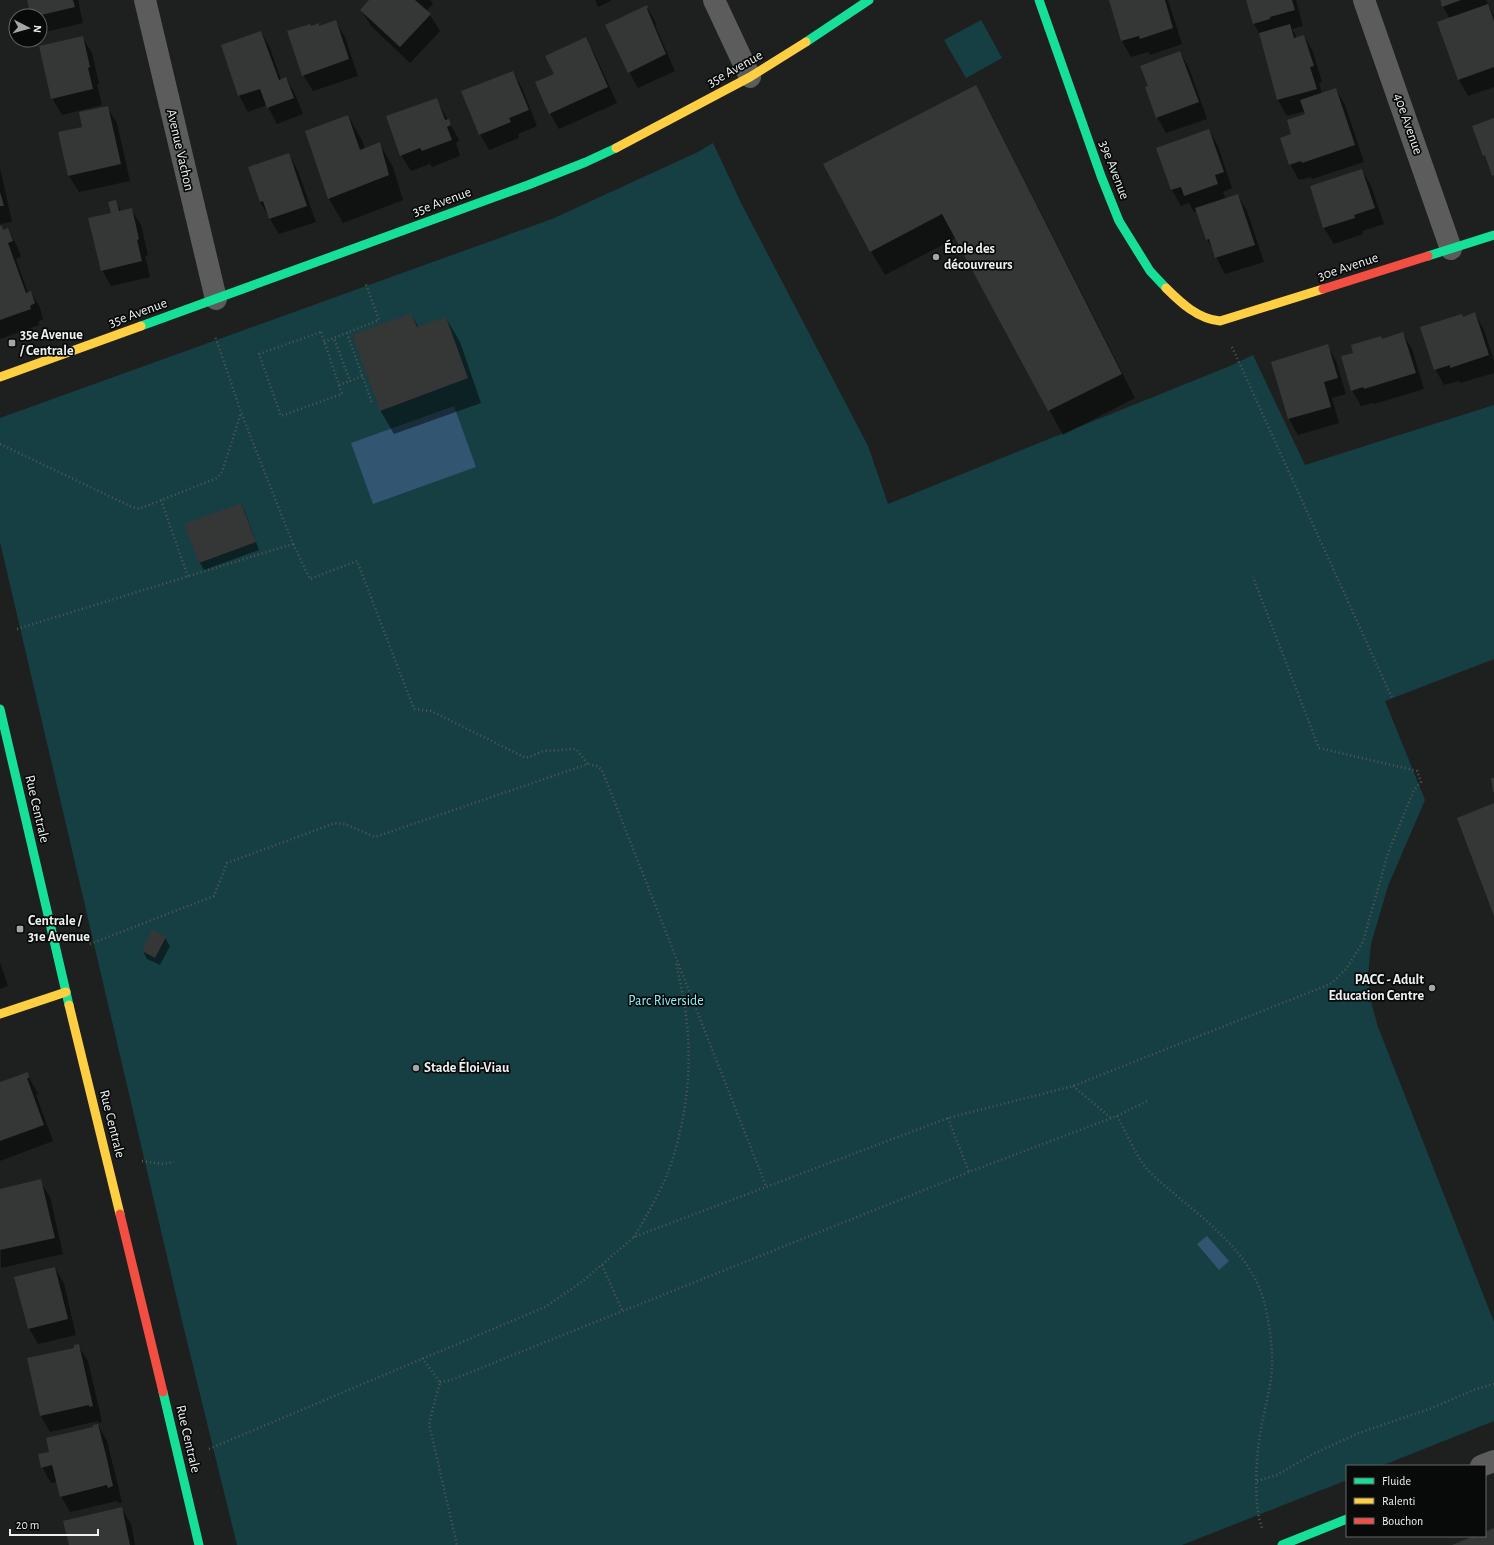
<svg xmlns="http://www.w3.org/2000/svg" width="1494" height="1545" viewBox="0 0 1494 1545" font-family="'Alegreya Sans',sans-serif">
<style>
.green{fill:#163f43}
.water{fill:#325571}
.shadow{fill:#0007}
.building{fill:#353636}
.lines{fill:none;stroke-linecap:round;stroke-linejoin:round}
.path{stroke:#565757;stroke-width:2.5;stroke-dasharray:1 3;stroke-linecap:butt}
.street{stroke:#5c5c5c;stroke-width:22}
.fast{stroke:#16e098;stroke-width:9}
.slow{stroke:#ffcf43;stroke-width:9}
.jam{stroke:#f24e42;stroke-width:9}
.poi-dot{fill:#a5a7a7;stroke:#080a0a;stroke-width:1.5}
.labels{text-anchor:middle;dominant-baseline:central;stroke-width:3.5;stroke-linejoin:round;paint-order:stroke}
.street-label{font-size:14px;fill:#edf0f0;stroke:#080a0a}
.poi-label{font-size:14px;font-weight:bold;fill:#edf0f0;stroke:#080a0a;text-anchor:start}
.park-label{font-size:14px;fill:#8af1fd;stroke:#080a0a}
</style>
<rect width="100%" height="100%" fill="#1e2020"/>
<!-- green -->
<g class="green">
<path d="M981 20 1002 58 966 78 944 40Z"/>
<path d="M713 143 741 203 868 446 888 504 1230 366 1253 355 1305 465 1494 405V659L1385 701 1425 800 1388 886 1371 944 1368 975 1371 1002 1378 1027 1494 1322V1421L1381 1466H1347V1480L1182 1545H237L184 1329 0 542V418L552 219 698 152Z"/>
</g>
<!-- water -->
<g class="water">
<path d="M454 406 476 467 373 504 351 443Z"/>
<path d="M1207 1236 1229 1261 1219 1270 1197 1244Z"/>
</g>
<!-- shadow -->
<g class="shadow">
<path d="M28 0H78L83 23 41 33 40 16H32Z"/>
<path d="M371 0H430L433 4 426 11 430 15 440 31 410 63 371 26 361 10Z"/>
<path d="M595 0H610L611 1 598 7Z"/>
<path d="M1110 0H1168L1182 44 1150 55 1148 52 1131 57 1122 41Z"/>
<path d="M1247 0H1296L1303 26 1292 29 1297 38 1304 36 1313 52 1322 82 1319 83 1322 94 1336 89 1345 105 1364 162 1312 179 1311 177 1299 180 1290 164 1293 134 1307 115 1305 111 1287 116 1278 100 1260 34 1254 24Z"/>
<path d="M1439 0H1486L1494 17V87L1468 96 1459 80 1439 23 1450 19Z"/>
<path d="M647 7 656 23 657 24 655 25 675 71 638 88 629 72Z"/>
<path d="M335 21 345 37 358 76 313 91 303 75 311 27 318 24 320 27Z"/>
<path d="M261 32 270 48 281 80 286 78 295 94 303 114 277 124 267 105 248 112 239 95Z"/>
<path d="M82 37 92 53 99 83 97 84 102 105 62 115 52 98Z"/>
<path d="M585 39 595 55 617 103 559 129 550 113 555 74Z"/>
<path d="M1180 52 1189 68 1207 119 1166 133 1157 117 1149 87Z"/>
<path d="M513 72 522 88 537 126 518 134 519 138 489 150 480 134Z"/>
<path d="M975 86 989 110 1135 398 1063 435 956 238 885 275 871 251Z"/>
<path d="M436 99 457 136 459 141 456 143 460 156 432 167 430 164 411 171 401 155Z"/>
<path d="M107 107 117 123 130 181 79 192 69 176 60 133 83 127Z"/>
<path d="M348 116 362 140 365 149 379 143 393 167 403 200 343 223 329 199 307 132Z"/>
<path d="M1209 130 1218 146 1232 188 1223 192 1226 199 1238 195 1247 211 1264 262 1225 274 1207 239 1197 211 1194 212 1189 203 1181 206 1172 190 1157 149Z"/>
<path d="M289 155 298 171 316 222 279 234 260 202Z"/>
<path d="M0 168 12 222 0 224Z"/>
<path d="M1362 170 1371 186 1384 224 1362 231 1363 234 1334 244 1324 228 1311 187Z"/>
<path d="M115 202 121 211 131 209 141 225 148 255 145 256 150 277 111 286 102 270 112 213Z"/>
<path d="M0 228 4 231 8 230 17 246 21 257 16 259 28 293 31 292 40 308 43 319 38 322 39 325 0 339Z"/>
<path d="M411 314 419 328 446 318 460 342 481 403 394 434 380 410Z"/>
<path d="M1475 314 1484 330 1494 361V373L1460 383 1459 381 1444 385 1435 369Z"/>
<path d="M1402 333 1412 349 1424 389 1374 404 1373 403 1361 406 1352 390 1354 353 1382 340Z"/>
<path d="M1327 345 1336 361 1346 394 1332 398 1339 423 1298 435 1289 419 1273 363Z"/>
<path d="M241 504 245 512 259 550 204 570 200 563 186 524Z"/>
<path d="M165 938 170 946 160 965 147 959 143 951Z"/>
<path d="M0 962 8 986 0 989Z"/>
<path d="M27 1074 38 1094 36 1095 53 1141 0 1161V1083Z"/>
<path d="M40 1181 50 1197 63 1254 1 1268 0 1190Z"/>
<path d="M55 1268 64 1284 76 1335 38 1344 29 1328Z"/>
<path d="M78 1345 88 1361 102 1422 99 1423 98 1421 50 1432 41 1416 28 1359 75 1349Z"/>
<path d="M98 1425 107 1441 122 1502 118 1503 117 1501 70 1512 61 1496 57 1482 51 1483 42 1467 51 1452Z"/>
<path d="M121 1508 131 1524 135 1545H70Z"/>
</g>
<!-- building -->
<g class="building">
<path d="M27 0H73L75 7 37 16H31Z"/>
<path d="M369 0H415L431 14 400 47 360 10Z"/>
<path d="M1109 0H1165L1173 28 1140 39 1139 36 1121 41Z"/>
<path d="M1246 0H1292L1295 10 1270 17V19L1253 24Z"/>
<path d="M1440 0H1461L1442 7Z"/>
<path d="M1488 4 1494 21V67L1458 80 1437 22Z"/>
<path d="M647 5 648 8 647 9 666 54 628 73 605 25Z"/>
<path d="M336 20 349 59 302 76 287 31 310 24 311 26 319 23V26Z"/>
<path d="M1290 24 1294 38 1304 35 1314 66 1310 67 1317 89 1277 100 1259 33Z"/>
<path d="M261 31 279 80 286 77 294 98 267 108 260 89 238 96 221 45Z"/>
<path d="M83 36 90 67 88 68 93 89 51 99 39 46Z"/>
<path d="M586 37 608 87 549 114 535 82 554 74 545 56Z"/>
<path d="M1180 51 1199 102 1156 118 1145 87 1148 86 1140 66Z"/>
<path d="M513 71 529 110 509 118 511 122 479 135 461 91Z"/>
<path d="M976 85 1122 374 1048 411 942 214 870 252 823 164Z"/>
<path d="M1336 88 1355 145 1302 163 1301 161 1289 165 1280 138 1291 134 1287 120 1305 114 1300 100Z"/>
<path d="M437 98 445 120 449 119 451 125 447 127 452 140 422 151 420 148 400 156 386 116Z"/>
<path d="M108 106 121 164 68 176 58 132 82 127 79 112Z"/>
<path d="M348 115 360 150 380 142 389 175 328 199 305 131Z"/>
<path d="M1494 118V175L1492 176 1485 155 1483 156 1472 126Z"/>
<path d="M1209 129 1224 172 1215 175 1218 184 1184 196 1181 187 1171 190 1156 148Z"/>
<path d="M289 153 307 206 269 219 263 201 260 202 248 167Z"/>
<path d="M1362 169 1375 208 1354 215 1355 218 1323 228 1310 186Z"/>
<path d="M0 192 4 206H0Z"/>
<path d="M1238 194 1255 245 1215 258 1209 239 1206 240 1195 208Z"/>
<path d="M116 200 119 211 132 208 139 239 137 240 142 261 101 271 88 218 111 213 108 202Z"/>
<path d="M0 226H2L3 230 8 228 13 241 8 243 26 293 31 291 35 303 30 306 31 309 0 320Z"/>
<path d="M1475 312 1489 355 1450 368V365L1434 370 1420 327 1462 314 1463 317Z"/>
<path d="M411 313 417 327 446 317 468 378 380 411 352 335Z"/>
<path d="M1403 332 1416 373 1364 389 1363 387 1351 391 1341 356 1353 353 1351 345 1381 336 1382 339Z"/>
<path d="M1328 344 1338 378 1324 382 1331 407 1288 419 1271 362Z"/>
<path d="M241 503 256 542 199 563 184 524Z"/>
<path d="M1491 778H1494V792H1493Z"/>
<path d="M1494 803V916L1457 818Z"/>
<path d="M152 929 166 937 155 958 142 951Z"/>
<path d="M28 1072 29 1078H27L44 1125 0 1141V1082Z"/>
<path d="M41 1179 55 1238 0 1250V1189Z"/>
<path d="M55 1267 68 1319 28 1329 14 1277Z"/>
<path d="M79 1344 93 1406 89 1407V1405L40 1416 27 1358 74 1348V1345Z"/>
<path d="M98 1424 106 1455 101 1456 106 1455 113 1486 108 1488 107 1485 60 1497 52 1465 41 1468 38 1454 49 1452 46 1438 93 1427V1425Z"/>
<path d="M122 1507 130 1545H69L63 1521Z"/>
<path d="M1494 1528V1545H1452L1474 1536 1477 1538 1485 1536V1532Z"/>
</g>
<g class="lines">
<!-- path -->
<g class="path">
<path d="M321 332 342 394 281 416 259 354Z"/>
<path d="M347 333 372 403"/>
<path d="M324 342 334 338"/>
<path d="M1232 347 1392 698"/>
<path d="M362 376 350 381 334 338 379 320 365 282"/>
<path d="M339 385 350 381"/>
<path d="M0 444 130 506 139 509 217 478 222 472 241 413"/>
<path d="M161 500 188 577"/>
<path d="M293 544 310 579 357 561 414 709 431 711 526 758 544 751 576 749 588 764"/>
<path d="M17 629 293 544 241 412 215 336"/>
<path d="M90 944 214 896 227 863 335 823 345 824 375 837 588 764 597 766 602 770 766 1186"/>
<path d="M1073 1086 1111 1118"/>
<path d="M1117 1116C1126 1132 1133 1149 1143 1164 1150 1174 1162 1183 1171 1191 1205 1220 1245 1249 1261 1292 1268 1312 1273 1346 1272 1367 1271 1390 1263 1412 1260 1435 1256 1462 1253 1503 1262 1528"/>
<path d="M948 1118 969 1172"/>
<path d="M142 1161 163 1164 174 1162"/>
<path d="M634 1237C646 1217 658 1196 667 1175 686 1124 693 1069 686 1016 684 997 679 979 676 962"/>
<path d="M602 1265 623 1312"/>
<path d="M422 1358 440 1382 429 1424 457 1545"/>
<path d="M440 1382 451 1380 969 1172 1117 1116 1147 1101"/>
<path d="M209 1449 545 1307 583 1281 634 1237 948 1118 1073 1086 1318 989 1332 983 1346 969 1363 942 1388 853 1414 790 1421 782 1417 771 1319 748 1253 577"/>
<path d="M1257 1481 1277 1475 1313 1454 1359 1433 1432 1408 1476 1389 1494 1384"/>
</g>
<!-- street -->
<g class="street">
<path d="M145 0 216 299"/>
<path d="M714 0 750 77"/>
<path d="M1364 0 1451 249"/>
<path d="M1481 1466 1494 1461"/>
</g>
<!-- fast -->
<g class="fast">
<path d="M1039 0 1101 176 1119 221 1150 271 1166 288"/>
<path d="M806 42 869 0"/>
<path d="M1428 256 1494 235"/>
<path d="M141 326 528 185 586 162 616 148"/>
<path d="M0 709 69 1005"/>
<path d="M163 1392 199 1545"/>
<path d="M1282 1545 1347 1519"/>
</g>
<!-- slow -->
<g class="slow">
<path d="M616 148 750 77 806 42"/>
<path d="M1166 288C1181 303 1198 319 1220 321L1323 289"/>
<path d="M0 377 141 326"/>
<path d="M69 1005 120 1214"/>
<path d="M0 1014 66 992"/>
</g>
<!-- jam -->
<g class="jam">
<path d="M1323 289 1428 256"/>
<path d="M120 1214 163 1392"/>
</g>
</g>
<!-- markers -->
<g class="poi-dot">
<circle cx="936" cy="257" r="4"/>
<rect x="8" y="339" width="8" height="8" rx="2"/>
<rect x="16" y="925" width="8" height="8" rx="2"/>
<circle cx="1432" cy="988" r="4"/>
<circle cx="416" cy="1068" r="4"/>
</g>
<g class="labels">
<!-- street labels -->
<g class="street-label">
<text transform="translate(735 69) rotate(-29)">35e Avenue</text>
<text transform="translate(1408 124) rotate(71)">40e Avenue</text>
<text transform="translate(180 150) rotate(77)">Avenue Vachon</text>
<text transform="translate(1114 170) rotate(69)">39e Avenue</text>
<text transform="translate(442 202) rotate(-20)">35e Avenue</text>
<text transform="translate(1348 267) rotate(-18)">30e Avenue</text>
<text transform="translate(138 313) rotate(-20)">35e Avenue</text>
<text transform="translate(37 809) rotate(77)">Rue Centrale</text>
<text transform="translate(112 1124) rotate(76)">Rue Centrale</text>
<text transform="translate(188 1439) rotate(77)">Rue Centrale</text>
</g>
<!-- poi labels -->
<g class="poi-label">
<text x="944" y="249">École des<tspan x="944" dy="16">découvreurs</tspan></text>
<text x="20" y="335">35e Avenue<tspan x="20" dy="16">/ Centrale</tspan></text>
<text x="28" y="921">Centrale /<tspan x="28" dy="16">31e Avenue</tspan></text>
<text x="1424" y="980" text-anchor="end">PACC - Adult<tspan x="1424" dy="16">Education Centre</tspan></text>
<text x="424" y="1068">Stade Éloi-Viau</text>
</g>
<!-- park labels -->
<g class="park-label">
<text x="666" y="1001">Parc Riverside</text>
</g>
</g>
<!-- legend -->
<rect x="1346" y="1465" width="140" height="72" fill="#080a0a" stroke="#646666"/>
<rect x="1354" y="1478" width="20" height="6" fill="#16e098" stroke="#646666"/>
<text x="1382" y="1485" font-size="12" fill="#edf0f0">Fluide</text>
<rect x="1354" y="1498" width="20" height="6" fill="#ffcf43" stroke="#646666"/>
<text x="1382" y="1505" font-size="12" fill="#edf0f0">Ralenti</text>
<rect x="1354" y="1518" width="20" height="6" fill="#f24e42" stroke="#646666"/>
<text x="1382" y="1525" font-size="12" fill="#edf0f0">Bouchon</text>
<!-- north arrow -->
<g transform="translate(28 28) rotate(96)"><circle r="19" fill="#080a0a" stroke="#646666"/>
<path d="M0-3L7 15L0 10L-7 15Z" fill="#a5a7a7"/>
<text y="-6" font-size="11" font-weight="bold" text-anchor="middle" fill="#edf0f0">N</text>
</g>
<!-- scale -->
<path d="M10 1529v6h88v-6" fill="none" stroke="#edf0f0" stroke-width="2"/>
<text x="16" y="1529" font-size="12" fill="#edf0f0" stroke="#080a0a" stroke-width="3" paint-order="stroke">20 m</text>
</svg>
